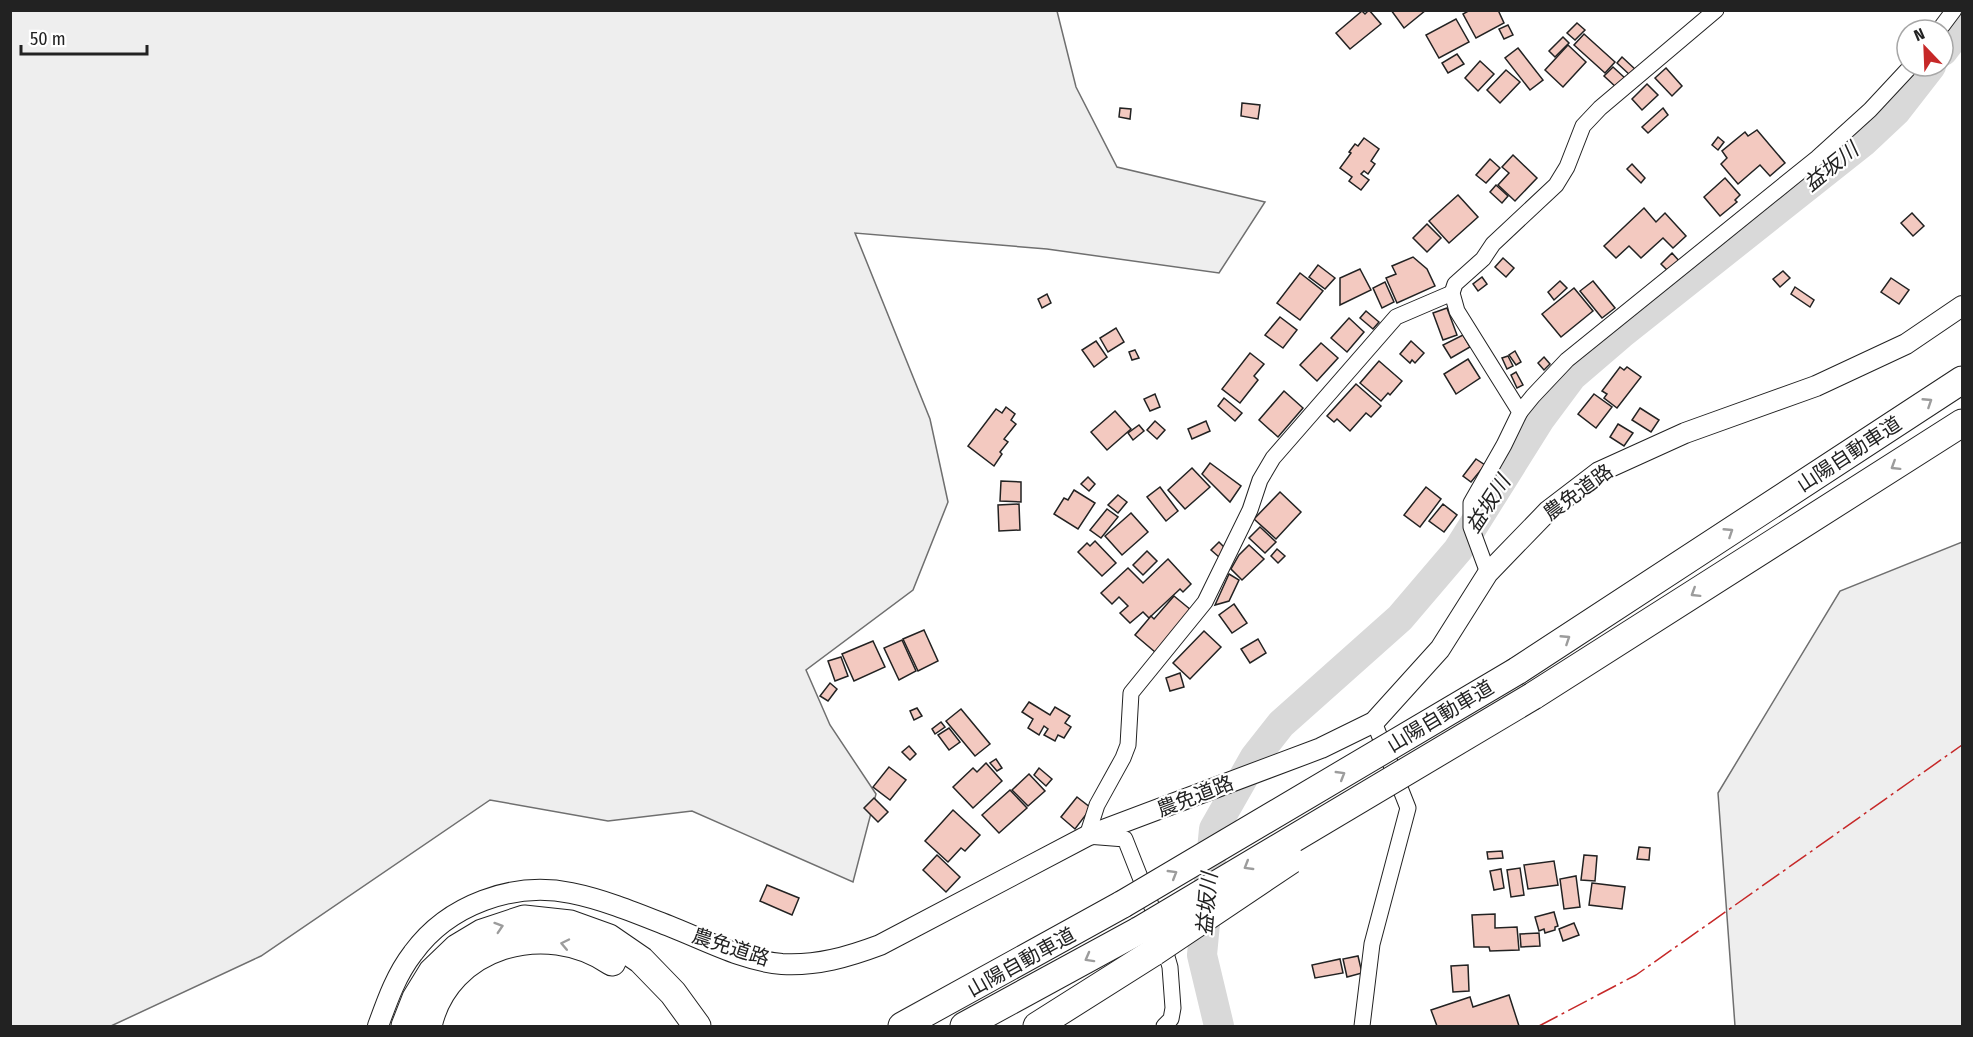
<svg xmlns="http://www.w3.org/2000/svg" width="1973" height="1037" viewBox="0 0 1973 1037" font-family="'Fira Sans Condensed','Noto Sans JP',sans-serif">
<style>
.green{fill:#eee;stroke:#6f6f6f;stroke-width:1.5}
.lines{fill:none;stroke-linecap:round;stroke-linejoin:round}
.river{stroke:#d9d9d9;stroke-width:30}
.building{fill:#f3c9c0;stroke:#222;stroke-width:1.5}
.minor-casing{stroke:#222;stroke-width:17}
.tertiary-casing{stroke:#222;stroke-width:22}
.motorway-casing{stroke:#222;stroke-width:29}
.minor{stroke:#fff;stroke-width:15}
.tertiary{stroke:#fff;stroke-width:20}
.motorway{stroke:#fff;stroke-width:27}
.motorway-bridge-casing{stroke:#222;stroke-width:29;stroke-linecap:butt}
.motorway-bridge{stroke:#fff;stroke-width:27}
.power{stroke:#c62828;stroke-width:1.5;stroke-dasharray:21 4.5 3 4.5;stroke-linecap:butt}
.oneway{stroke:#9c9c9c}
.labels{text-anchor:middle;dominant-baseline:central;stroke-width:4.5;stroke-linejoin:round;paint-order:stroke}
.street-label{font-size:20px;fill:#222;stroke:#fff}
.water-label{font-size:21px;font-style:italic;fill:#222;stroke:#fff}
</style>
<rect width="100%" height="100%" fill="#fff"/>
<!-- green -->
<g class="green">
<path d="M10 11H1057L1076 87 1117 167 1265 202 1219 273 1047 249 855 233 930 419 948 502 913 590 806 670 830 725 876 794 853 882 692 811 608 821 490 800 261 956 111 1026H11Z"/>
<path d="M1962 542V1026H1735L1718 793 1840 591Z"/>
</g>
<g class="lines">
<!-- river -->
<g class="river">
<path d="M1943 51 1962 26"/>
<path d="M1219 1026 1202 955 1214 829 1255 757 1281 724 1400 618 1458 550 1540 419 1572 376 1621 334 1863 142 1896 111 1931 66"/>
</g>
</g>
<!-- building -->
<g class="building">
<path d="M1369 10 1381 24 1350 49 1336 33 1362 11 1365 14Z"/>
<path d="M1391 10H1426L1404 28Z"/>
<path d="M1470 10H1498L1504 23 1476 38 1463 14Z"/>
<path d="M1456 19 1469 42 1439 58 1426 35Z"/>
<path d="M1577 23 1585 30 1575 40 1567 33Z"/>
<path d="M1508 25 1513 35 1504 39 1499 29Z"/>
<path d="M1584 34 1615 62 1605 73 1574 45Z"/>
<path d="M1563 37 1569 43 1555 57 1549 51Z"/>
<path d="M1568 45 1586 62 1563 87 1545 70Z"/>
<path d="M1518 48 1543 80 1530 90 1505 58Z"/>
<path d="M1457 54 1464 64 1448 73 1442 63Z"/>
<path d="M1622 57 1636 70 1631 76 1617 63Z"/>
<path d="M1480 61 1494 74 1478 91 1465 78Z"/>
<path d="M1613 67 1626 79 1617 88 1604 76Z"/>
<path d="M1666 68 1682 86 1672 96 1655 78Z"/>
<path d="M1506 70 1520 82 1500 103 1487 90Z"/>
<path d="M1647 84 1658 95 1642 110 1632 99Z"/>
<path d="M1242 103 1260 105 1258 119 1241 116Z"/>
<path d="M1120 108 1131 109 1130 119 1119 117Z"/>
<path d="M1663 108 1668 115 1648 133 1642 127Z"/>
<path d="M1757 130 1785 163 1770 176 1760 165 1738 184 1721 164 1727 158 1722 151 1745 132 1748 136Z"/>
<path d="M1718 137 1724 142 1718 150 1712 145Z"/>
<path d="M1364 138 1379 149 1371 161 1375 164 1368 174 1364 171 1361 174 1369 180 1361 190 1349 181 1352 177 1340 168 1351 153 1349 152 1355 144 1358 146Z"/>
<path d="M1513 155 1537 178 1515 201 1498 185 1509 173 1502 167Z"/>
<path d="M1490 159 1500 168 1486 183 1476 175Z"/>
<path d="M1632 164 1645 178 1641 183 1627 169Z"/>
<path d="M1725 178 1740 195 1735 200 1737 202 1720 216 1704 197Z"/>
<path d="M1496 185 1508 196 1502 203 1490 192Z"/>
<path d="M1458 195 1478 217 1449 243 1429 221Z"/>
<path d="M1644 208 1656 222 1665 213 1686 236 1673 248 1663 238 1641 258 1629 246 1616 258 1604 246Z"/>
<path d="M1912 213 1924 226 1913 236 1901 223Z"/>
<path d="M1427 224 1441 238 1427 252 1413 238Z"/>
<path d="M1672 253 1681 263 1670 273 1661 264Z"/>
<path d="M1413 257 1427 269 1435 286 1397 303 1386 278 1396 274 1392 266Z"/>
<path d="M1503 258 1514 268 1506 277 1495 267Z"/>
<path d="M1318 265 1335 278 1325 289 1309 277Z"/>
<path d="M1360 269 1371 290 1340 305V278Z"/>
<path d="M1783 271 1790 278 1780 287 1773 279Z"/>
<path d="M1300 273 1323 291 1300 320 1277 303Z"/>
<path d="M1482 277 1487 284 1478 291 1473 284Z"/>
<path d="M1891 278 1909 290 1899 304 1881 292Z"/>
<path d="M1560 281 1567 288 1554 300 1548 292Z"/>
<path d="M1593 281 1615 308 1602 318 1580 291Z"/>
<path d="M1385 282 1394 302 1382 308 1373 288Z"/>
<path d="M1795 287 1814 300 1810 307 1791 294Z"/>
<path d="M1574 288 1593 311 1561 337 1542 314Z"/>
<path d="M1047 294 1051 303 1042 308 1038 299Z"/>
<path d="M1447 308 1457 335 1443 340 1433 313Z"/>
<path d="M1366 311 1379 322 1373 329 1360 318Z"/>
<path d="M1280 317 1297 330 1283 348 1265 335Z"/>
<path d="M1349 318 1364 332 1347 352 1331 338Z"/>
<path d="M1116 328 1124 342 1108 352 1100 338Z"/>
<path d="M1463 335 1470 347 1451 358 1443 345Z"/>
<path d="M1096 341 1107 357 1094 367 1082 350Z"/>
<path d="M1411 341 1424 353 1415 363 1412 360 1410 363 1400 354Z"/>
<path d="M1321 343 1338 358 1317 381 1300 365Z"/>
<path d="M1135 350 1139 358 1132 360 1129 352Z"/>
<path d="M1515 351 1521 362 1516 365 1509 355Z"/>
<path d="M1250 353 1264 364 1254 376 1258 380 1240 403 1222 389Z"/>
<path d="M1508 356 1513 366 1507 369 1502 358Z"/>
<path d="M1544 357 1550 364 1544 370 1538 363Z"/>
<path d="M1468 359 1480 378 1456 394 1444 374Z"/>
<path d="M1379 361 1402 381 1390 395 1388 393 1381 401 1360 383Z"/>
<path d="M1620 367 1624 370 1627 367 1641 377 1617 408 1604 398 1607 394 1602 391Z"/>
<path d="M1516 372 1523 385 1517 388 1511 375Z"/>
<path d="M1356 384 1381 406 1371 417 1366 413 1350 431 1337 419 1334 422 1327 416Z"/>
<path d="M1284 391 1303 408 1278 437 1259 420Z"/>
<path d="M1155 394 1160 407 1150 411 1144 399Z"/>
<path d="M1594 394 1612 407 1596 428 1578 414Z"/>
<path d="M1224 398 1242 413 1235 421 1218 406Z"/>
<path d="M1006 407 1015 414 1011 420 1016 424 1004 439 1008 442 1000 452 1002 454 994 466 968 446 996 409 1002 413Z"/>
<path d="M1640 408 1659 420 1651 432 1632 420Z"/>
<path d="M1115 411 1131 429 1107 450 1091 432Z"/>
<path d="M1155 421 1165 430 1157 439 1147 430Z"/>
<path d="M1206 421 1210 431 1192 439 1188 429Z"/>
<path d="M1618 424 1633 433 1624 446 1610 437Z"/>
<path d="M1139 425 1144 431 1133 440 1128 433Z"/>
<path d="M1476 459 1485 465 1471 482 1463 476Z"/>
<path d="M1210 463 1241 486 1230 502 1202 474Z"/>
<path d="M1192 468 1210 487 1185 509 1168 490Z"/>
<path d="M1088 477 1095 484 1089 491 1081 484Z"/>
<path d="M1001 481 1021 482V502L1000 501Z"/>
<path d="M1160 487 1178 511 1166 521 1147 497Z"/>
<path d="M1426 487 1441 499 1420 527 1404 515Z"/>
<path d="M1074 490 1095 503 1078 529 1054 514 1064 498 1068 500Z"/>
<path d="M1280 492 1301 512 1276 539 1254 519Z"/>
<path d="M1118 495 1127 502 1118 513 1108 505Z"/>
<path d="M1019 504 1020 530 999 531 998 505Z"/>
<path d="M1443 504 1457 515 1444 532 1429 521Z"/>
<path d="M1107 509 1118 517 1101 538 1090 530Z"/>
<path d="M1131 513 1148 532 1122 555 1105 536Z"/>
<path d="M1260 527 1276 542 1265 553 1249 538Z"/>
<path d="M1095 541 1116 563 1102 576 1078 552 1087 543 1090 546Z"/>
<path d="M1219 542 1226 549 1219 557 1211 550Z"/>
<path d="M1249 545 1264 559 1242 580 1231 569 1239 555Z"/>
<path d="M1277 549 1285 556 1278 563 1271 556Z"/>
<path d="M1147 551 1157 561 1143 575 1133 565Z"/>
<path d="M1168 559 1191 584 1183 592 1180 589 1149 618 1143 612 1130 623 1120 613 1128 606 1119 597 1112 604 1101 593 1128 568 1143 583Z"/>
<path d="M1229 574 1239 580 1229 601 1215 605Z"/>
<path d="M1174 596 1191 610 1155 652 1135 635 1151 616 1154 619Z"/>
<path d="M1234 604 1247 623 1232 633 1219 615Z"/>
<path d="M924 630 938 661 918 671 903 639Z"/>
<path d="M1204 631 1221 647 1190 679 1173 663Z"/>
<path d="M1258 639 1266 653 1250 663 1241 649Z"/>
<path d="M902 640 916 671 899 680 884 648Z"/>
<path d="M873 641 885 667 854 681 842 654Z"/>
<path d="M841 657 848 676 835 681 828 661Z"/>
<path d="M1180 673 1184 687 1170 691 1166 678Z"/>
<path d="M830 683 837 689 828 701 820 696Z"/>
<path d="M1029 702 1050 715 1055 707 1070 716 1065 723 1071 727 1064 738 1058 735 1055 741 1044 735 1048 729 1044 726 1039 735 1028 728 1033 719 1022 712Z"/>
<path d="M917 708 922 716 914 720 910 711Z"/>
<path d="M961 709 990 744 975 756 946 721Z"/>
<path d="M941 722 945 727 935 734 932 729Z"/>
<path d="M949 728 960 742 949 750 938 735Z"/>
<path d="M909 746 916 754 910 760 902 752Z"/>
<path d="M996 759 1002 768 997 771 990 763Z"/>
<path d="M986 763 1002 781 973 808 953 787 973 768 977 772Z"/>
<path d="M889 767 906 780 890 800 873 787Z"/>
<path d="M1039 768 1052 779 1046 786 1034 775Z"/>
<path d="M1029 774 1045 791 1028 806 1012 790Z"/>
<path d="M1010 790 1027 808 999 833 982 815Z"/>
<path d="M1077 797 1091 808 1075 829 1061 817Z"/>
<path d="M874 798 888 812 878 822 864 808Z"/>
<path d="M953 810 980 835 965 851 961 848 948 862 925 841Z"/>
<path d="M1639 847 1650 848 1649 860 1637 859Z"/>
<path d="M1502 851 1503 858 1488 859 1487 852Z"/>
<path d="M937 855 960 877 946 892 923 870Z"/>
<path d="M1584 855 1597 856 1595 881 1581 880Z"/>
<path d="M1554 861 1558 885 1528 889 1524 865Z"/>
<path d="M1520 868 1524 895 1511 897 1507 870Z"/>
<path d="M1501 869 1504 888 1494 890 1490 871Z"/>
<path d="M1576 876 1580 907 1564 909 1560 879Z"/>
<path d="M1592 883 1625 887 1622 909 1589 905Z"/>
<path d="M767 885 799 898 792 915 760 901Z"/>
<path d="M1554 912 1558 926 1555 927V930L1545 933 1544 929 1539 931 1535 917Z"/>
<path d="M1495 914V928L1517 927 1519 950 1490 951 1489 947H1474L1472 915Z"/>
<path d="M1574 923 1579 935 1563 941 1559 929Z"/>
<path d="M1539 933 1540 946 1521 947 1520 934Z"/>
<path d="M1358 956 1362 973 1347 977 1343 959Z"/>
<path d="M1340 959 1343 973 1315 978 1312 965Z"/>
<path d="M1468 965 1469 991 1453 992 1451 966Z"/>
<path d="M1509 995 1519 1026H1437L1431 1010 1470 997 1473 1007Z"/>
</g>
<g class="lines">
<defs>
<g id="minor">
<path d="M1939 30 1954 10"/>
<path d="M1520 412 1533 396 1567 360 1817 158 1870 110 1911 66"/>
<path d="M1488 573 1471 527V503L1504 445 1520 412 1457 311 1452 293 1455 284 1483 259 1493 244 1556 185 1567 167 1583 126 1600 108 1716 10"/>
<path d="M1164 1026 1171 1019 1173 1008 1170 967 1155 915 1125 839 1087 836 1097 805 1123 758 1128 745 1131 693 1205 602 1250 510 1260 480 1273 458 1396 317 1452 293"/>
<path d="M1362 1026 1372 944 1408 808 1374 722"/>
</g>
<path id="tertiary" d="M378 1026C387 1001 396 975 413 953 448 905 513 881 571 893 606 900 641 915 674 928 709 942 745 961 782 964 817 966 848 957 880 945L1087 836 1321 748 1374 722 1440 649 1488 573 1548 511 1599 472 1685 433 1816 386 1906 344 1962 306"/>
<g id="motorway">
<path d="M1517 671 1962 380"/>
<path d="M1533 696 1962 423"/>
<path d="M405 1026 416 998 432 972 457 948 482 933 524 919 570 924 609 938 641 960 673 993 697 1026"/>
<path d="M428 1026C446 944 546 916 612 962"/>
<path d="M902 1026 1123 904"/>
<path d="M964 1026 1140 930"/>
<path d="M1037 1026 1154 952"/>
</g>
</defs>
<!-- minor casing -->
<use href="#minor" class="minor-casing"/>
<!-- tertiary casing -->
<use href="#tertiary" class="tertiary-casing"/>
<!-- motorway casing -->
<use href="#motorway" class="motorway-casing"/>
<!-- minor -->
<use href="#minor" class="minor"/>
<!-- tertiary -->
<use href="#tertiary" class="tertiary"/>
<!-- motorway -->
<use href="#motorway" class="motorway"/>
<defs>
<g id="motorway-bridge">
<path d="M1123 904 1517 671"/>
<path d="M1140 930 1533 696"/>
<path d="M1154 952 1291 860"/>
</g>
</defs>
<!-- motorway-bridge casing -->
<use href="#motorway-bridge" class="motorway-bridge-casing"/>
<!-- motorway-bridge -->
<use href="#motorway-bridge" class="motorway-bridge"/>
<!-- power -->
<path class="power" d="M1539 1026 1636 975 1962 745"/>
</g>
<!-- one-way arrows -->
<defs><path id="oneway-chevron" d="M-2-3.5L2.5 0L-2 3.5" fill="none" stroke-width="1.6" stroke-linecap="round" stroke-linejoin="round" transform="scale(1.5)"/></defs>
<g class="oneway">
<use href="#oneway-chevron" transform="translate(1928 402) rotate(-33)"/>
<use href="#oneway-chevron" transform="translate(1895 466) rotate(148)"/>
<use href="#oneway-chevron" transform="translate(1729 532) rotate(-33)"/>
<use href="#oneway-chevron" transform="translate(1695 593) rotate(148)"/>
<use href="#oneway-chevron" transform="translate(1566 639) rotate(-33)"/>
<use href="#oneway-chevron" transform="translate(1341 775) rotate(-31)"/>
<use href="#oneway-chevron" transform="translate(1248 866) rotate(149)"/>
<use href="#oneway-chevron" transform="translate(1173 874) rotate(-31)"/>
<use href="#oneway-chevron" transform="translate(499 927) rotate(-18)"/>
<use href="#oneway-chevron" transform="translate(565 944) rotate(-168)"/>
<use href="#oneway-chevron" transform="translate(1089 958) rotate(151)"/>
</g>
<g class="labels">
<!-- street labels -->
<g class="street-label">
<text transform="translate(1849 454) rotate(-33)">山陽自動車道</text>
<text transform="translate(1578 492) rotate(-36)">農免道路</text>
<text transform="translate(1440 716) rotate(-31)">山陽自動車道</text>
<text transform="translate(1195 796) rotate(-21)">農免道路</text>
<text transform="translate(731 947) rotate(18)">農免道路</text>
<text transform="translate(1021 962) rotate(-29)">山陽自動車道</text>
</g>
<!-- water labels -->
<g class="water-label">
<text transform="translate(1831 167) rotate(-39)">益坂川</text>
<text transform="translate(1488 504) rotate(-57)">益坂川</text>
<text transform="translate(1207 904) rotate(-85)">益坂川</text>
</g>
</g>
<!-- border -->
<rect width="1973" height="1037" fill="none" stroke="#222222" stroke-width="24"/>
<!-- north arrow -->
<g transform="translate(1925 48) rotate(337)"><circle r="28" fill="#ffffff" stroke="#a7a7a7" stroke-width="1.5"/>
<path d="M0-4.5L10 22L0 15L-10 22Z" fill="#c62828"/>
<text y="-9" font-size="16" font-weight="bold" text-anchor="middle" fill="#222222">N</text>
</g>
<!-- scale -->
<path d="M21 45v9h126v-9" fill="none" stroke="#222222" stroke-width="3"/>
<text x="30" y="45" font-size="18" fill="#222222" stroke="#ffffff" stroke-width="4.5" paint-order="stroke">50 m</text>
</svg>
